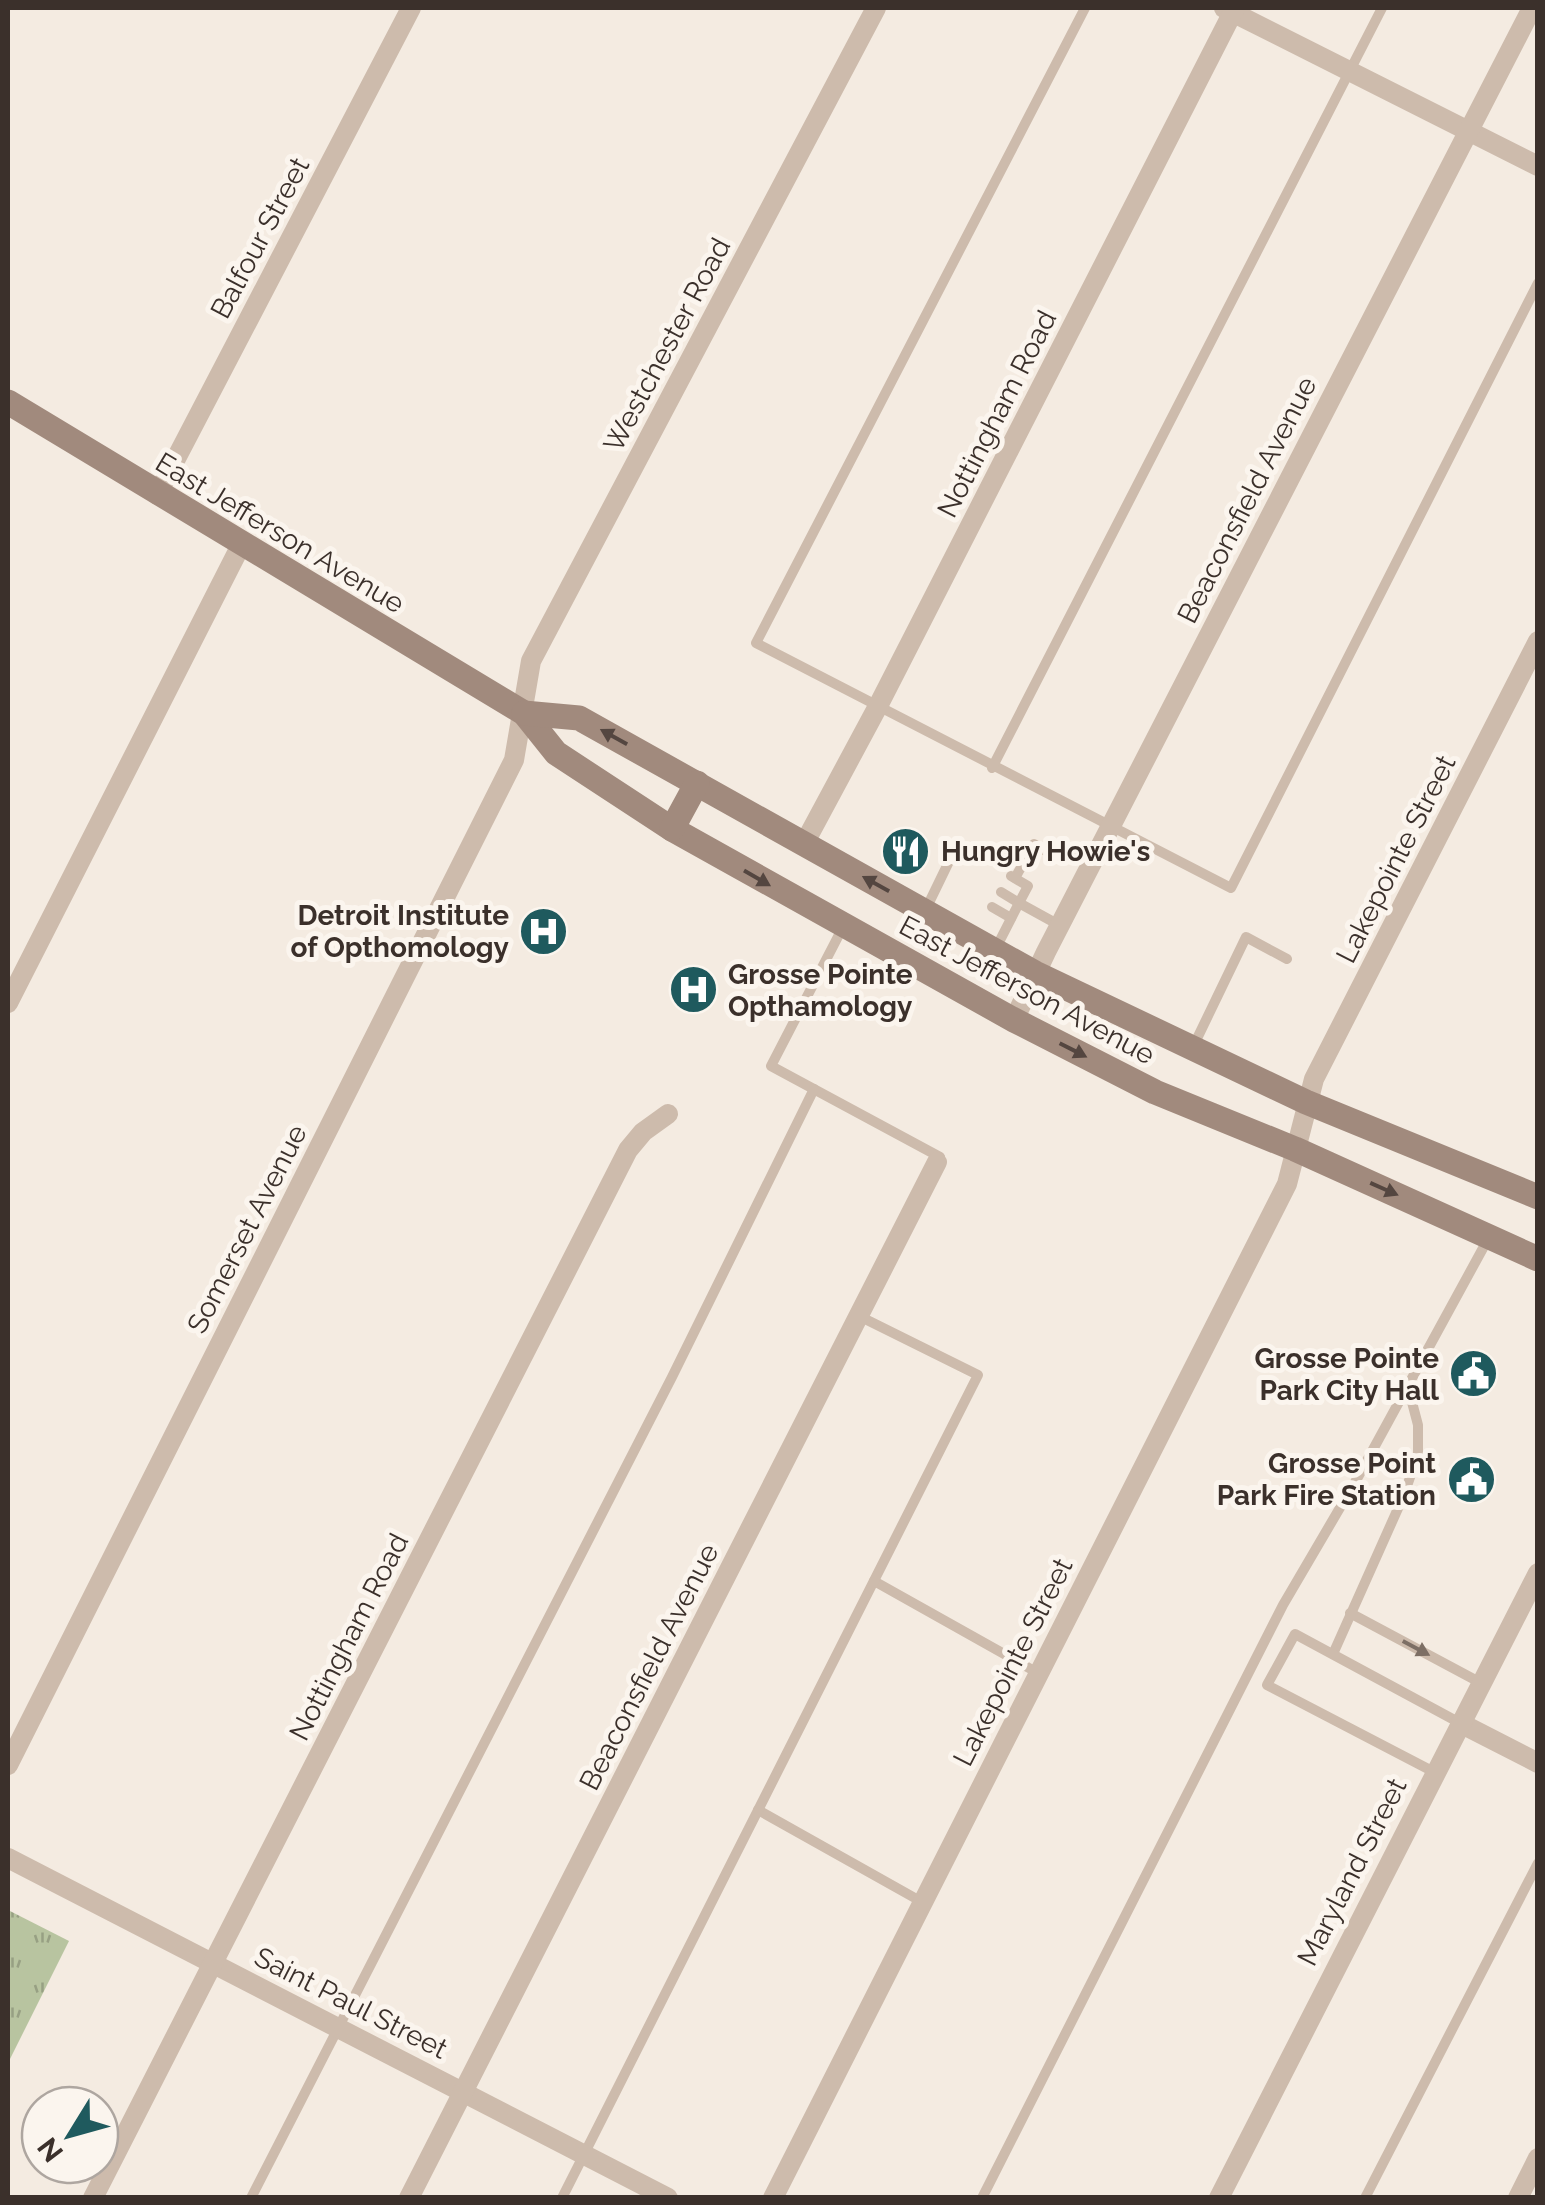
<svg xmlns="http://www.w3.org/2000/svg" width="1545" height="2205" viewBox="0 0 1545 2205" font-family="Raleway,sans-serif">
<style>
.grass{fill:url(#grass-tufts)}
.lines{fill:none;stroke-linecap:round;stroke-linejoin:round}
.service{stroke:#cdbbac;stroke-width:10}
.minor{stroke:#cdbbac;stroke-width:20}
.secondary{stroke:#a18a7d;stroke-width:25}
.oneway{fill:#544640}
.oneway2{fill:#7d6f65}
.labels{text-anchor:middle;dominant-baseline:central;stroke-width:10;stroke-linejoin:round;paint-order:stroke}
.street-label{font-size:28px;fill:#3b302b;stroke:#fbf5ee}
.poi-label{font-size:28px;font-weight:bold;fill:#3b302b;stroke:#fbf5ee;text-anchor:end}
</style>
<defs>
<pattern id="grass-tufts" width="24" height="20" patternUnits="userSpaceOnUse" patternTransform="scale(2.5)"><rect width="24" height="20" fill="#b8c4a0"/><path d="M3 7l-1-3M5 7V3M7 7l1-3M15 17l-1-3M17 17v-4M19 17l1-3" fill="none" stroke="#97a083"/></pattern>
</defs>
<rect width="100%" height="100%" fill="#f4ebe1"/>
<!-- grass -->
<path class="grass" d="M8 1910 69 1941 8 2063Z"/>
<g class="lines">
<!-- service -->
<g class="service">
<path d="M1085 8 756 643 1231 888 1538 283"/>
<path d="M992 768 1382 8"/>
<path d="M1015 878 1034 844 1054 856"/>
<path d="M1001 892 1019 903 1028 886 1011 876"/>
<path d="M992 907 1011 918"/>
<path d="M925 911 957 845 970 853"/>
<path d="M843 927 771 1066 940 1157 938 1161"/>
<path d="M995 950 1019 903 1059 925"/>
<path d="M1192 1049 1246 937 1287 959"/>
<path d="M874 1581 1038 1673"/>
<path d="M1350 1613 1481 1683"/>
<path d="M1333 1654 1404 1495 1418 1454V1425L1408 1387"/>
<path d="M1434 1772 1267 1685 1295 1634 1460 1723"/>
<path d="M758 1810 922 1902"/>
<path d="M251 2198 672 1377 814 1089"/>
<path d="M562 2198 978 1375 859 1316"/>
<path d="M982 2198 1283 1605 1358 1477 1488 1239"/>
<path d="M1365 2198 1538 1863"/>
</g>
<!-- minor -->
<g class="minor">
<path d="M1224 8 1538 166"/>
<path d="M157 495 411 8"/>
<path d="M804 844 877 708 1235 8"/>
<path d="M8 1003 241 545"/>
<path d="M1014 1020 1046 952 1532 8"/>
<path d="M1460 1723 1538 1763"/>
<path d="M8 1765 514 760 531 661 876 8"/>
<path d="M8 1858 668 2198"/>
<path d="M93 2198 628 1150 643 1132 668 1114"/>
<path d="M409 2198 937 1162"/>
<path d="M773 2198 1287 1184 1314 1079 1538 641"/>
<path d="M1219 2198 1538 1573"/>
<path d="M1518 2198 1538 2158"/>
</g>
<!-- secondary -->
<g class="secondary">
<path d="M8 402 524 713 556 753 672 829 1014 1020 1155 1092 1295 1149 1538 1259"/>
<path d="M524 713 579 718 1035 973 1306 1102 1538 1197"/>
<path d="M672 829 697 783"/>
</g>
</g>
<!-- one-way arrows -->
<defs><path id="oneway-solid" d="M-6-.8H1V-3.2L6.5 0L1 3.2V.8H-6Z" transform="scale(2.5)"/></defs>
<g class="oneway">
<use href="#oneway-solid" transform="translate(614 737) rotate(-151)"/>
<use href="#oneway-solid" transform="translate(757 878) rotate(30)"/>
<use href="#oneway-solid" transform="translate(876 884) rotate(-151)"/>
<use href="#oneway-solid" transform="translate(1073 1050) rotate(27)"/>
<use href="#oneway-solid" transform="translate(1384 1189) rotate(24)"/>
</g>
<use class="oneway2" href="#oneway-solid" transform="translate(1416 1648) rotate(28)"/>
<!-- icons -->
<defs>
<symbol id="restaurant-disc" viewBox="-11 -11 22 22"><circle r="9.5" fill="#1f5a5e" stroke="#fbf5ee"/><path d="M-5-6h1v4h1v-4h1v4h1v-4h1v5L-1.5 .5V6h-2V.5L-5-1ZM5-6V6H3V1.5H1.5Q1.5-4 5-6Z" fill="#fff"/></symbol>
<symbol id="hospital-disc" viewBox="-11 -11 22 22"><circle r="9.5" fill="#1f5a5e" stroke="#fbf5ee"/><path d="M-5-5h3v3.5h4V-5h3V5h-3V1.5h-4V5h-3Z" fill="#fff"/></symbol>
<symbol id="civic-disc" viewBox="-11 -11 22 22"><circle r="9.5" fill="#1f5a5e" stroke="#fbf5ee"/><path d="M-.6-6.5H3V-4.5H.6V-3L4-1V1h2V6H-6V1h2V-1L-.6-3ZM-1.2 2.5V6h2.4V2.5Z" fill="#fff"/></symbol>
</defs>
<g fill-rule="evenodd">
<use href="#restaurant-disc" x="878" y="824" width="55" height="55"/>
<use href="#hospital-disc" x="516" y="904" width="55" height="55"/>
<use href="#hospital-disc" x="666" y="962" width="55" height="55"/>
<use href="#civic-disc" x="1446" y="1346" width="55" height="55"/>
<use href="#civic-disc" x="1444" y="1452" width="55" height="55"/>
</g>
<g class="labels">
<!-- street labels -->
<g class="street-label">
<text transform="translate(260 238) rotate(-62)">Balfour Street</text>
<text transform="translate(667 345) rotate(-62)">Westchester Road</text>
<text transform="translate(997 414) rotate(-63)">Nottingham Road</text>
<text transform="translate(1247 500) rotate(-63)">Beaconsfield Avenue</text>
<text transform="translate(280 533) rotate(31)">East Jefferson Avenue</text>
<text transform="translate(1396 859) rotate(-63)">Lakepointe Street</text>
<text transform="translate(1027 990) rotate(28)">East Jefferson Avenue</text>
<text transform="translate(247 1229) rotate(-63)">Somerset Avenue</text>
<text transform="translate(349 1637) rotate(-63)">Nottingham Road</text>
<text transform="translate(1013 1662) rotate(-63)">Lakepointe Street</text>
<text transform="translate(649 1667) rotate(-63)">Beaconsfield Avenue</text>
<text transform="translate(1352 1872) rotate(-63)">Maryland Street</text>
<text transform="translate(351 2003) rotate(27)">Saint Paul Street</text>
</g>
<!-- poi labels -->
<g class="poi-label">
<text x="941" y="851" text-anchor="start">Hungry Howie's</text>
<text x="509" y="915">Detroit Institute<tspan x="509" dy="32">of Opthomology</tspan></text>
<text x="728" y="974" text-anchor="start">Grosse Pointe<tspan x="728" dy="32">Opthamology</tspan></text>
<text x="1439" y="1358">Grosse Pointe<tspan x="1439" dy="32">Park City Hall</tspan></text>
<text x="1436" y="1463">Grosse Point<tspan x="1436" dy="32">Park Fire Station</tspan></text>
</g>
</g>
<!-- border -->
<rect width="1545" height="2205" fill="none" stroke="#3b302b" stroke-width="20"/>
<!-- north arrow -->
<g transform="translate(70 2135) rotate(233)"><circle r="48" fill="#fbf5ee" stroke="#aea6a0" stroke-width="2.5"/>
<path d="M0-8L18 38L0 25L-18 38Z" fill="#1f5a5e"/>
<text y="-15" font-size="28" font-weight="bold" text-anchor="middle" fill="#3b302b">N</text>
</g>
</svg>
